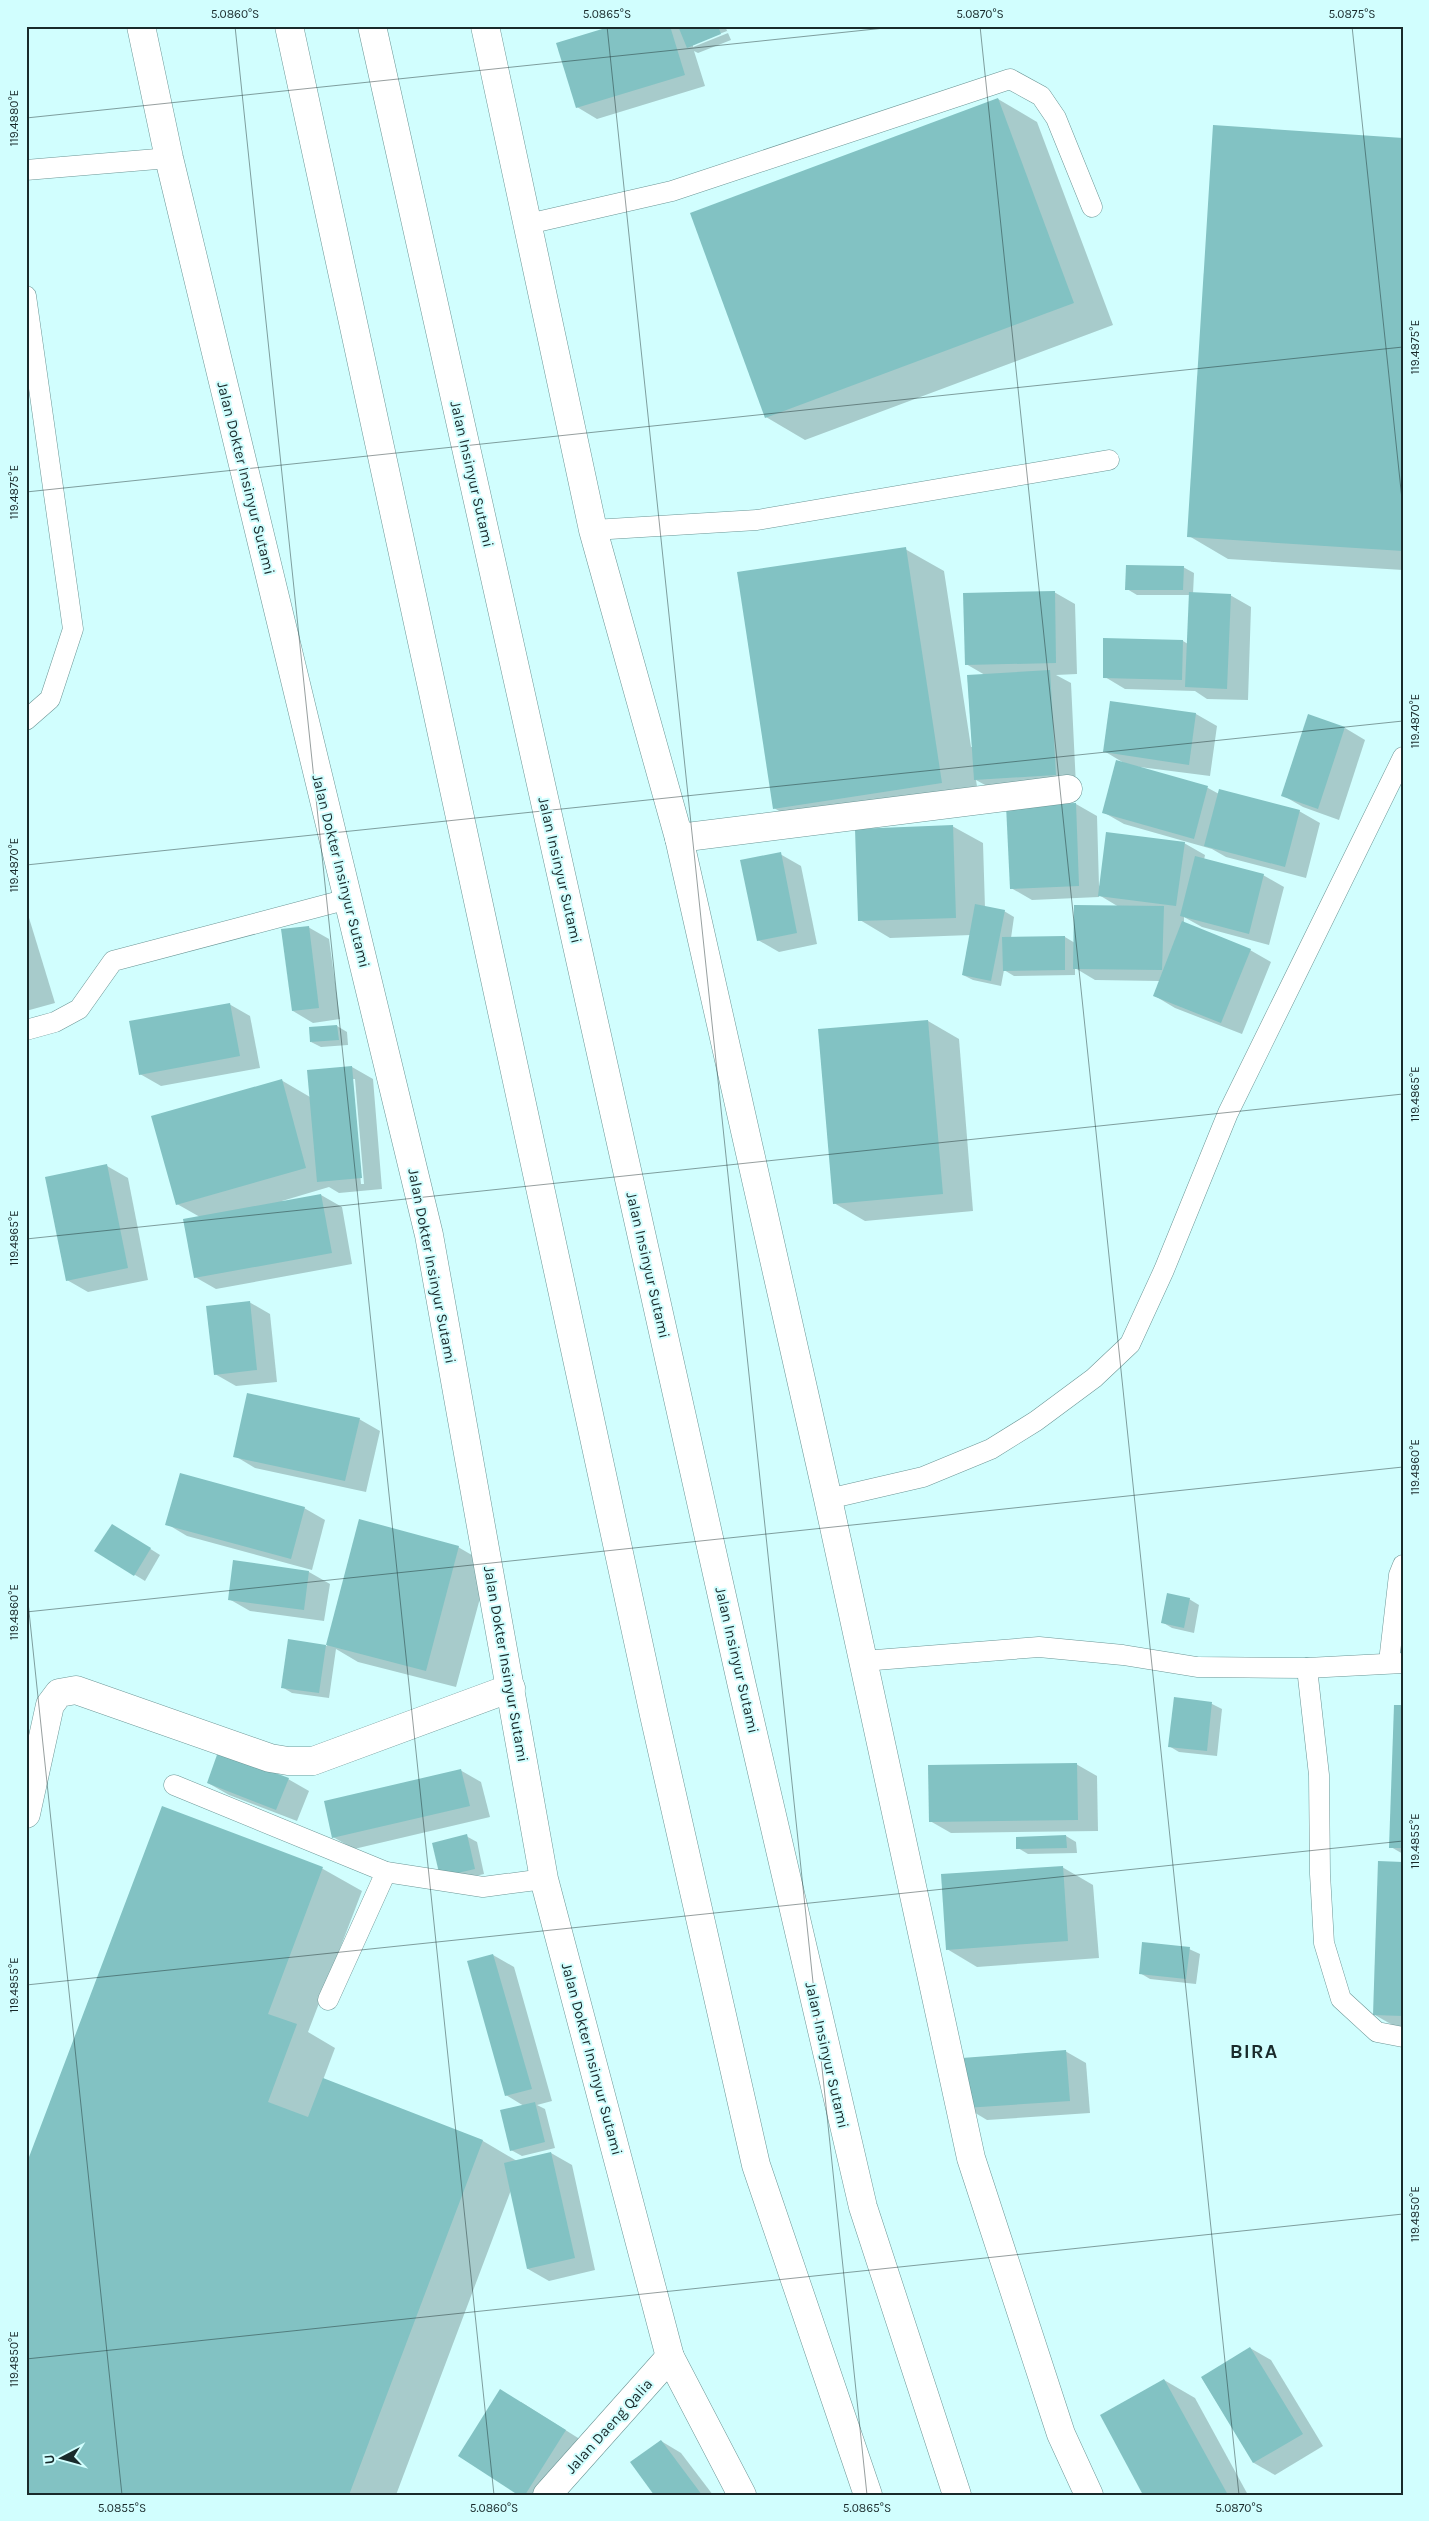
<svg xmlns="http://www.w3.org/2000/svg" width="1429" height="2521" viewBox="0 0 1429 2521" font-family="Karla,sans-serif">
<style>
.shadow{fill:#0003;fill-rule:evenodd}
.building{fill:#82c2c3}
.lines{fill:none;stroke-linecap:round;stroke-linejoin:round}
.lane-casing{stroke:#6c9696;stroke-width:21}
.street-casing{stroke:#6c9696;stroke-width:29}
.secondary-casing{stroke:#6c9696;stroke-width:29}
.highway-casing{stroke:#6c9696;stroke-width:29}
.lane{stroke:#fff;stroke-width:20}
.street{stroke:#fff;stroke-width:28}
.secondary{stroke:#fff;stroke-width:28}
.highway{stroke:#fff;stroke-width:28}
.ticks{fill:none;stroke:#192a2b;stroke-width:1;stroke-opacity:0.45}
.labels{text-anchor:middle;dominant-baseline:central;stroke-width:4;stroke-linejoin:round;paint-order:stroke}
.street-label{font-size:15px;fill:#192a2b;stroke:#d1fefe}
.district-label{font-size:20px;font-weight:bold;letter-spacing:1px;fill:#192a2b;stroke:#d1fefe}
.neatline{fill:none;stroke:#192a2b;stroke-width:2}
.ticks-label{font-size:12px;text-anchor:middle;fill:#192a2b}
</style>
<rect width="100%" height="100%" fill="#d1fefe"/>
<!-- shadow -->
<g class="shadow">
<path d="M617 26H725L731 40 698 53 694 51 705 86 597 119 577 107ZM727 31 728 33 693 47V44Z"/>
<path d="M998 99 1037 122 1113 325 805 440 766 417Z"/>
<path d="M1403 139V570L1228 559 1189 536Z"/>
<path d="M905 549 944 571 971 747H973L985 675 966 664 1054 592 1075 604 1077 674 1056 675 1071 683 1076 786 996 791 976 780 980 805 813 831 774 808Z"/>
<path d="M1183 567 1194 573 1193 594 1230 595 1251 607 1248 700 1207 699 1195 691 1125 689 1105 677V639L1183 641 1188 644 1190 595H1137L1127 589Z"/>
<path d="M1111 702 1196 714 1217 726 1210 776 1132 766 1208 788 1219 794 1299 811 1320 823 1306 878 1226 857 1212 849 1124 824 1103 812 1124 763 1104 751Z"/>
<path d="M1345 728 1365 740 1339 820 1303 807 1282 795Z"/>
<path d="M1076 804 1097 816 1099 886 1184 843 1205 855 1204 860 1263 875 1284 887 1269 945 1202 927 1184 917V923L1250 950 1271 962 1242 1034 1175 1008 1155 996 1160 981 1095 980 1075 968V975L1014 976 1004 970 1001 986 973 980 963 975 971 935 890 938 860 920 952 826 983 843 985 908 1004 911 1014 917 1011 938 1065 937 1075 943 1119 907 1099 895V897L1032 900 1011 888Z"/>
<path d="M780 854 801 866 817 944 779 952 758 940Z"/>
<path d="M26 908 55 1003 26 1011Z"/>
<path d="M308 927 329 939 340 1019 313 1023 293 1011Z"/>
<path d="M229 1004 250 1016 260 1068 161 1086 140 1074Z"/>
<path d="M928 1021 959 1039 973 1211 865 1221 834 1203 819 1030Z"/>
<path d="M337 1026 347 1032 348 1045 321 1047 311 1042Z"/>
<path d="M352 1067 373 1079 382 1189 339 1193 329 1187 282 1201V1202L321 1195 342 1207 352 1264 216 1289 195 1277 200 1217 177 1204 281 1080 310 1097 308 1071ZM352 1079H355L364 1184H361Z"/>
<path d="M107 1166 128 1178 148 1280 88 1292 67 1280Z"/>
<path d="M249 1302 270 1314 277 1382 236 1386 215 1374Z"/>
<path d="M359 1419 380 1431 366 1492 255 1468 235 1456Z"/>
<path d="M304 1508 325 1520 312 1570 187 1536 167 1524Z"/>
<path d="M360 1521 458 1547 489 1565 456 1687 358 1662 336 1649 329 1698 292 1693 282 1687 289 1640 327 1646Z"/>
<path d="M122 1531 160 1555 145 1581 96 1551Z"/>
<path d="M234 1561 309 1572 330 1584 324 1621 250 1611 229 1599Z"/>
<path d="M1189 1599 1199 1605 1194 1633 1172 1628 1162 1622Z"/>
<path d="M1175 1699 1212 1704 1222 1709 1217 1756 1179 1752 1169 1746Z"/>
<path d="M1403 1706V1854L1391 1847Z"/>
<path d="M1076 1764 1097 1776 1098 1831 951 1833 930 1821Z"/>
<path d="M460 1770 481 1782 490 1817 354 1849 333 1837Z"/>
<path d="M288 1779 309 1791 297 1821 229 1795 208 1783Z"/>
<path d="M163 1808 323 1869 362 1891 308 2032 335 2048 323 2080 483 2141 517 2161 551 2153 572 2165 595 2270 549 2281 528 2269 511 2190 396 2495H26Z"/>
<path d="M466 1836 477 1842 484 1874 451 1882Z"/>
<path d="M1066 1836 1076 1842 1077 1853 1028 1854 1018 1848Z"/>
<path d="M1403 1863V2031L1375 2015Z"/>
<path d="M1062 1867 1093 1885 1099 1958 977 1967 947 1949Z"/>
<path d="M1189 1949 1200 1954 1196 1984 1150 1979 1140 1973Z"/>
<path d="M493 1955 514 1967 552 2101 537 2105 545 2109 555 2148 522 2156 511 2150 524 2106 506 2095Z"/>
<path d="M1065 2051 1086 2063 1090 2113 987 2120 967 2108Z"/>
<path d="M1250 2348 1271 2360 1323 2446 1275 2475 1254 2463 1202 2378Z"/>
<path d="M1164 2380 1195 2398 1248 2495H1145Z"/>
<path d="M521 2402 586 2443 553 2495H521Z"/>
<path d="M661 2441 681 2453 713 2495H656Z"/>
</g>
<!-- building -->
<g class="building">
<path d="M612 26H670L685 75 576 108 556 43Z"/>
<path d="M678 26H718L721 34 687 48Z"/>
<path d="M998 98 1074 303 765 418 690 213Z"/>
<path d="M1213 125 1403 138V551L1187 537Z"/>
<path d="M906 547 942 783 773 809 737 572Z"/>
<path d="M1126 565 1184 566 1183 590H1125Z"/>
<path d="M1055 591 1056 663 965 665 963 593Z"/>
<path d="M1189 592 1231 594 1227 689 1185 687Z"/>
<path d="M1103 638 1183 640 1182 680 1103 678Z"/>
<path d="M1050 670 1056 775 974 780 967 675Z"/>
<path d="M1110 701 1196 713 1189 765 1103 752Z"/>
<path d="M1308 714 1345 727 1318 809 1281 796Z"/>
<path d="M1116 760 1208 786 1194 839 1102 813Z"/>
<path d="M1219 789 1300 810 1285 867 1204 846Z"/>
<path d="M1076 803 1079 886 1010 889 1006 805Z"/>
<path d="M953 825 956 918 858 921 855 829Z"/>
<path d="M1106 832 1185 842 1176 906 1098 896Z"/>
<path d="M781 852 797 933 757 941 740 860Z"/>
<path d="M1195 856 1264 874 1249 934 1180 916Z"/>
<path d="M975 904 1005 910 991 981 962 975Z"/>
<path d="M1074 905 1164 906 1162 970 1073 969Z"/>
<path d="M1182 921 1251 949 1221 1023 1153 996Z"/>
<path d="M309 926 319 1008 292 1011 281 929Z"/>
<path d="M1065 936V970L1003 971 1002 937Z"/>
<path d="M230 1003 240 1056 139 1075 129 1021Z"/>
<path d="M928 1020 943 1194 833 1204 818 1029Z"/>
<path d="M337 1025 339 1040 310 1042 309 1027Z"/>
<path d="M352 1066 362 1178 317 1182 307 1070Z"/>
<path d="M282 1079 306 1168 176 1205 151 1116Z"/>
<path d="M107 1164 128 1268 66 1281 45 1177Z"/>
<path d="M321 1194 332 1253 194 1278 183 1219Z"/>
<path d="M250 1301 257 1370 214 1375 206 1306Z"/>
<path d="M247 1393 360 1418 345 1481 233 1457Z"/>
<path d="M180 1473 305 1507 291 1559 165 1525Z"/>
<path d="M359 1519 459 1546 426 1671 326 1645Z"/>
<path d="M112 1524 151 1548 134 1576 94 1551Z"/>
<path d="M233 1560 309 1571 304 1610 228 1600Z"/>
<path d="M1167 1593 1190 1598 1184 1628 1161 1623Z"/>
<path d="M288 1639 326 1645 319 1693 281 1688Z"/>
<path d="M1174 1697 1212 1702 1207 1751 1168 1747Z"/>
<path d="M1394 1705H1403V1848H1389Z"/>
<path d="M218 1752 289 1778 276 1810 207 1783Z"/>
<path d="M1077 1763 1078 1820 929 1822 928 1765Z"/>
<path d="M461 1769 470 1806 332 1838 324 1801Z"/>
<path d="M162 1806 323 1867 268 2014 297 2024 268 2102 308 2117 323 2078 483 2140 349 2495H26V2165Z"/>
<path d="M467 1834 475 1869 440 1877 432 1843Z"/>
<path d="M1066 1835 1067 1848 1016 1849V1837Z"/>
<path d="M1378 1861 1403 1862V2016L1373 2015Z"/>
<path d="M1063 1866 1068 1941 946 1950 941 1874Z"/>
<path d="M1142 1942 1190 1947 1186 1979 1139 1974Z"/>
<path d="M493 1954 532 2089 505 2096 467 1961Z"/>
<path d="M1066 2050 1070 2101 965 2108 962 2058Z"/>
<path d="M535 2102 545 2142 510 2151 500 2110Z"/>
<path d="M551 2152 575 2258 527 2269 504 2163Z"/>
<path d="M1250 2347 1303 2434 1253 2463 1201 2377Z"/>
<path d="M1164 2379 1228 2495H1143L1100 2415Z"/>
<path d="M500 2389 566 2430 525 2495H518L458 2456Z"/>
<path d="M661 2440 702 2495H654L630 2462Z"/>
</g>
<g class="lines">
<defs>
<g id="lane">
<path d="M26 170 169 158"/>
<path d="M528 224 672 191 1010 79 1041 96 1056 118 1092 207"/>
<path d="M26 296 73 629 50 699 26 720"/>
<path d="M593 530 757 520 1109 460"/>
<path d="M26 1030 55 1022 79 1009 113 961 348 899"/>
<path d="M828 1499 923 1477 991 1449 1036 1421 1094 1378 1130 1344 1164 1270 1228 1113 1403 757"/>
<path d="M863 1661 1039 1647 1123 1655 1197 1667 1307 1668 1403 1663"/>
<path d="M1389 1662 1399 1575 1403 1565"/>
<path d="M1307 1668 1319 1775 1320 1874 1324 1943 1341 1999 1377 2032 1403 2037"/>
<path d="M174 1785 386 1872 483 1887 544 1879"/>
<path d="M328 2000 386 1872"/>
</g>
<g id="street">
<path d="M679 838 1068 789"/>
<path d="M26 1814 50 1705 59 1693 76 1690 270 1758 288 1761H313L511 1688"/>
<path d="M547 2495 670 2357"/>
</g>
<g id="secondary">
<path d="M141 26 169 158 429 1235 544 1879 670 2357 742 2495"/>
<path d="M485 26 593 530 679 838 828 1499 971 2158 1061 2434 1089 2495"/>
</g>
<g id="highway">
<path d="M289 26 654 1715 756 2165 868 2495"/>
<path d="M372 26 742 1686 863 2207 957 2495"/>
</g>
</defs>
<!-- lane casing -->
<use href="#lane" class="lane-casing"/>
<!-- street casing -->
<use href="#street" class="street-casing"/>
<!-- secondary casing -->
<use href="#secondary" class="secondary-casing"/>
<!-- highway casing -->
<use href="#highway" class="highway-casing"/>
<!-- lane -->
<use href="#lane" class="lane"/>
<!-- street -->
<use href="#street" class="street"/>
<!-- secondary -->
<use href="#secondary" class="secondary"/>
<!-- highway -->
<use href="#highway" class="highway"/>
</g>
<!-- ticks -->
<path class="ticks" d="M235 26 494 2495M607 26 867 2495M980 26 1239 2495M1352 26 1403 509M26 118 904 26M26 492 1403 347M26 865 1403 721M26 1239 1403 1094M26 1583 122 2495M26 1612 1403 1467M26 1985 1403 1841M26 2359 1403 2214"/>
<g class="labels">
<!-- street labels -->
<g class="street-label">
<text transform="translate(472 474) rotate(77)">Jalan Insinyur Sutami</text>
<text transform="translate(246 478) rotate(76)">Jalan Dokter Insinyur Sutami</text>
<text transform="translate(560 870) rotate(77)">Jalan Insinyur Sutami</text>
<text transform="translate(341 871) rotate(76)">Jalan Dokter Insinyur Sutami</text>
<text transform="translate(648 1265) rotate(77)">Jalan Insinyur Sutami</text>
<text transform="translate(432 1266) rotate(79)">Jalan Dokter Insinyur Sutami</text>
<text transform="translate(737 1660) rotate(77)">Jalan Insinyur Sutami</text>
<text transform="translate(506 1664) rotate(80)">Jalan Dokter Insinyur Sutami</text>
<text transform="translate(827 2055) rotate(77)">Jalan Insinyur Sutami</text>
<text transform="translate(592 2059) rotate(75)">Jalan Dokter Insinyur Sutami</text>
<text transform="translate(609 2426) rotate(-48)">Jalan Daeng Qalia</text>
</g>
<!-- district labels -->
<g class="district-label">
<text x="1254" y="2051">BIRA</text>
</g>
</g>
<!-- border -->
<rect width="1429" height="2521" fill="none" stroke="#d1fefe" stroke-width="55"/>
<!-- north arrow -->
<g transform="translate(62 2458) rotate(264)" stroke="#d1fefe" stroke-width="4" paint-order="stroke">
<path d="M0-4L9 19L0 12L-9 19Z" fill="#192a2b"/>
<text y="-8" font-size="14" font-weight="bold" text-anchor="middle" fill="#192a2b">U</text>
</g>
<rect x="28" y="28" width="1374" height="2466" class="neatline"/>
<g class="ticks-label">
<text x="235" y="18">5.0860°S</text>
<text x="607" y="18">5.0865°S</text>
<text x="980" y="18">5.0870°S</text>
<text x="1352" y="18">5.0875°S</text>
<text transform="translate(14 118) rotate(-90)" y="4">119.4880°E</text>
<text transform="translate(1415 347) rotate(-90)" y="4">119.4875°E</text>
<text transform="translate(14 492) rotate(-90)" y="4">119.4875°E</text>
<text transform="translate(1415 721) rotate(-90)" y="4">119.4870°E</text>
<text transform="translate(14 865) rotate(-90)" y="4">119.4870°E</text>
<text transform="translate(1415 1094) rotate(-90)" y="4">119.4865°E</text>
<text transform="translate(14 1238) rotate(-90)" y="4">119.4865°E</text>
<text transform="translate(1415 1467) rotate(-90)" y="4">119.4860°E</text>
<text transform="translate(14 1612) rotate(-90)" y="4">119.4860°E</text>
<text transform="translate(1415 1841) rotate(-90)" y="4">119.4855°E</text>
<text transform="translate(14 1985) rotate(-90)" y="4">119.4855°E</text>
<text transform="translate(1415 2214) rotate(-90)" y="4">119.4850°E</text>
<text transform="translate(14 2359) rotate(-90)" y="4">119.4850°E</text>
<text x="122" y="2512">5.0855°S</text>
<text x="494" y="2512">5.0860°S</text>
<text x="867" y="2512">5.0865°S</text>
<text x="1239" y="2512">5.0870°S</text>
</g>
</svg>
